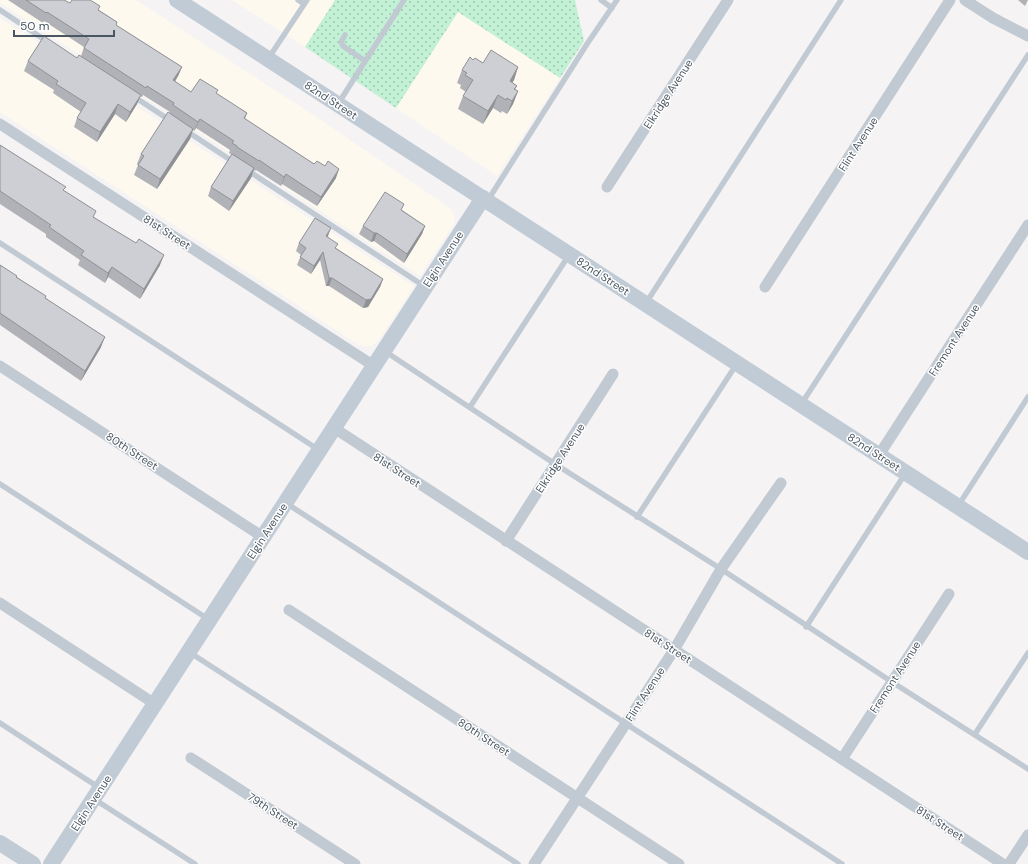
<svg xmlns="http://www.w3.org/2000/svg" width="1028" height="864" viewBox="0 0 1028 864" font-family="'DM Sans',sans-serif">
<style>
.commercial{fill:#fdf9ef}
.grass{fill:url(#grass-dots)}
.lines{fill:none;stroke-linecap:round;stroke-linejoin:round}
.lane{stroke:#c1cad2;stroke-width:5.5}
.street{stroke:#c1cad2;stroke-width:11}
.secondary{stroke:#c1cbd6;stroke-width:16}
.wall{fill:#b0b2b7}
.shaded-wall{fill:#909195}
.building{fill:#cdcfd5;stroke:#909195}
.labels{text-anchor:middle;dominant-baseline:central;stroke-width:3;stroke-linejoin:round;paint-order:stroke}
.street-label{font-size:11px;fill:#4a5661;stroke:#fff}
</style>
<defs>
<pattern id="grass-dots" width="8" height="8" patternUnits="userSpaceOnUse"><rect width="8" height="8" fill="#c3f1d5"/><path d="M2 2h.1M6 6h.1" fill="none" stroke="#a0c6b0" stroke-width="1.8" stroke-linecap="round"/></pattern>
</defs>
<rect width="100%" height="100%" fill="#f5f3f3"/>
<!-- commercial -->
<g class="commercial">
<path d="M0 0H136L312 114 450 208 455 216 454 224 420 276 0 3Z"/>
<path d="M232 0H335L305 47Z"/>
<path d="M458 12 560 78 497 176 396 108Z"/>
<path d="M0 18 414 286 379 340 372 346H363L359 345 0 112Z"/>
</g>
<!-- grass -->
<path class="grass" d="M335 0H575L584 41 560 78 458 12 396 108 305 47Z"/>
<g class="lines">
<!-- lane -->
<g class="lane">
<path d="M298 0 304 4"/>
<path d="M601 0 612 8"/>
<path d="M0 10 48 42"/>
<path d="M345 35 341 42 343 46 365 61"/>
<path d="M268 59 307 0"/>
<path d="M133 96 171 121"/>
<path d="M338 104 404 0"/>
<path d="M185 130 235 163"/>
<path d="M247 170 424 286"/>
<path d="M488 200 587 44 617 0"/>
<path d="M0 243 319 450"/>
<path d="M646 303 841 0"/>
<path d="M386 352 555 464 721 569 892 682 1028 769"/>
<path d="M802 403 1028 55"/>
<path d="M470 407 569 255"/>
<path d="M0 484 208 619"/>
<path d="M286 503 842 864"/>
<path d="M958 506 1028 397"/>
<path d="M637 517 736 365"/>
<path d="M806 627 905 474"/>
<path d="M189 652 518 864"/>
<path d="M0 723 98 787"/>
<path d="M975 734 1028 653"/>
<path d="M94 799 195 864"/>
</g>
<!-- street -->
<g class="street">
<path d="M965 0 993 18 1028 36"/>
<path d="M0 124 374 366"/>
<path d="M607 187 728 0"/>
<path d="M765 287 950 0"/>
<path d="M0 366 263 537"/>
<path d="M334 428 1003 864"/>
<path d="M879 455 1028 225"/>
<path d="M506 541 613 374"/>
<path d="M0 603 155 704"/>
<path d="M289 610 679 864"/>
<path d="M191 758 355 864"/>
<path d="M842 759 949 594"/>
<path d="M534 864 674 650 721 569 781 483"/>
<path d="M1009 864 1028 835"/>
</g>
<!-- secondary -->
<g class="secondary">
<path d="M177 0 1028 552"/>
<path d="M0 843 33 864"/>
<path d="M51 864 483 198"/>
</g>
</g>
<!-- wall -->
<g class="wall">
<path d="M8 0H64L70 3 99 10 117 22 116 25 182 67 178 76 175 82 191 92 217 94 247 113 245 119 336 178 317 206 282 184 281 186 256 170 255 171 254 170 251 178 229 211 208 196 211 187 232 155 229 153 230 150 196 128 194 131 193 130 190 139 157 189 134 175 138 165 137 164 141 154 170 112 143 95 142 97 140 96 137 104 126 122 115 114 97 142 74 127 77 118 81 112 53 93 54 90 24 71 28 61 77 58 81 56 84 47 44 21 43 23Z"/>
<path d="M1018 0H1028L1025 6Z"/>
<path d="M473 60 483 63 518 67 514 80 512 83 517 86 515 90 518 91 513 104 507 114 502 111 501 113 493 108 483 124 458 109 463 96 466 92 460 88 461 85 457 83 462 70Z"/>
<path d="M0 145 64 191 94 217 160 265 140 299 108 277 105 283 78 265 80 260 46 237V234L0 204Z"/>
<path d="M402 210 425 226 422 234 404 263 374 241 371 242 359 234 363 226Z"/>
<path d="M327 237 336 248 383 279 380 287 368 307 363 308 329 286H326L320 260 311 274 297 265 301 255 296 251 299 243Z"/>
<path d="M0 265 46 298 101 347 81 381 0 325Z"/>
</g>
<!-- shaded-wall -->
<g class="shaded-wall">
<path d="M182 67 178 76 169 90 173 80Z"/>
<path d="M518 67 514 80 505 94 510 81Z"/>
<path d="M518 91 513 104 507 114 512 101Z"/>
<path d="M141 95 137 104 126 122 130 112Z"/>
<path d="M498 95 493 108 483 124 488 111Z"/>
<path d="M118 104 115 114 97 142 100 132Z"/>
<path d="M200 119 196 128 194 131 198 122Z"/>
<path d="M193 129 190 139 157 189 160 179Z"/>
<path d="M254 168 251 178 229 211 233 201Z"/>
<path d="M339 169 336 178 317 206 321 197Z"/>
<path d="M286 174 282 184 281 186 284 177Z"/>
<path d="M425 226 422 234 404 263 407 254Z"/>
<path d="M331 228 328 236 323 244 326 236Z"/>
<path d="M374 233H377L374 241 371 242Z"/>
<path d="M323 252 320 260 311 274 314 266Z"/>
<path d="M164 255 160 265 140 299 144 289Z"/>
<path d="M112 267 108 277 105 283 108 273Z"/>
<path d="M329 278H332L329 286H326Z"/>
<path d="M383 279 380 287 368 307 363 308 366 300Z"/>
<path d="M105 337 101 347 81 381 85 371Z"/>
</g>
<!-- building -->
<g class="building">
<path d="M26 0H64L70 3 72 0H90L100 6 98 10 117 22 116 25 182 67 173 80 191 92 200 79 218 90 216 93 247 113 244 118 314 164 317 161 325 166 328 161 339 169 321 197 286 174 284 177 259 160V161L237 147V146L232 143 234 141 200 119 198 122 173 105 174 103 147 86 146 88 84 48 89 39 47 12 46 13Z"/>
<path d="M44 36 77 58 79 55 141 95 130 112 118 104 100 132 77 118 86 103 56 84 58 81 28 61Z"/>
<path d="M491 50 518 67 510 81 517 86 514 89 518 91 512 101 507 98 506 100 498 95 488 111 463 96 473 80 465 75 467 73 462 70 470 57 473 60 475 58 483 63Z"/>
<path d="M168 112 193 129 160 179 138 165 144 156 141 154Z"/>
<path d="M0 145 66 187 63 190 96 211 93 217 136 243 139 239 164 255 144 289 112 267 108 273 81 255 84 251 49 227 51 225 0 191Z"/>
<path d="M232 154 254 168 233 201 211 187Z"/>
<path d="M385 192 404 204 401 210 425 226 407 254 377 233H374L363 226Z"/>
<path d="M315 218 331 228 326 236 338 244 335 248 383 279 371 299 366 300 332 278H329L323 252 314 266 300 257 306 248 299 243Z"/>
<path d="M0 265 17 276 16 277 46 296 45 298 105 337 85 371 0 313Z"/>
</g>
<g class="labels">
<!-- street labels -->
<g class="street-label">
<text transform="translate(668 94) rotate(-57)">Elkridge Avenue</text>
<text transform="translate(331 100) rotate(33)">82nd Street</text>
<text transform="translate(858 144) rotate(-57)">Flint Avenue</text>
<text transform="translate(167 232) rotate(33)">81st Street</text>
<text transform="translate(443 259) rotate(-57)">Elgin Avenue</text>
<text transform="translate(603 276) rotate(33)">82nd Street</text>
<text transform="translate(954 340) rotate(-57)">Fremont Avenue</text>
<text transform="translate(132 451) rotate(33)">80th Street</text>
<text transform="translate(874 452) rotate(33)">82nd Street</text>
<text transform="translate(560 458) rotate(-57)">Elkridge Avenue</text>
<text transform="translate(397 470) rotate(33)">81st Street</text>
<text transform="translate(267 531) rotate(-57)">Elgin Avenue</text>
<text transform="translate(668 646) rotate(33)">81st Street</text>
<text transform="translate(895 677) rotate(-57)">Fremont Avenue</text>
<text transform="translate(645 694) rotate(-57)">Flint Avenue</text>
<text transform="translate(484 737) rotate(33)">80th Street</text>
<text transform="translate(91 803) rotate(-57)">Elgin Avenue</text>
<text transform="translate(273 811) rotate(33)">79th Street</text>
<text transform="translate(940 823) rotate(33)">81st Street</text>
</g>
</g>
<!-- scale -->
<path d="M14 30v6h100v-6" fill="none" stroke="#4a5661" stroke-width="2"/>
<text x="20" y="30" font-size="12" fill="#4a5661" stroke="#ffffff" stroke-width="3" paint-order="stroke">50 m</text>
</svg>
